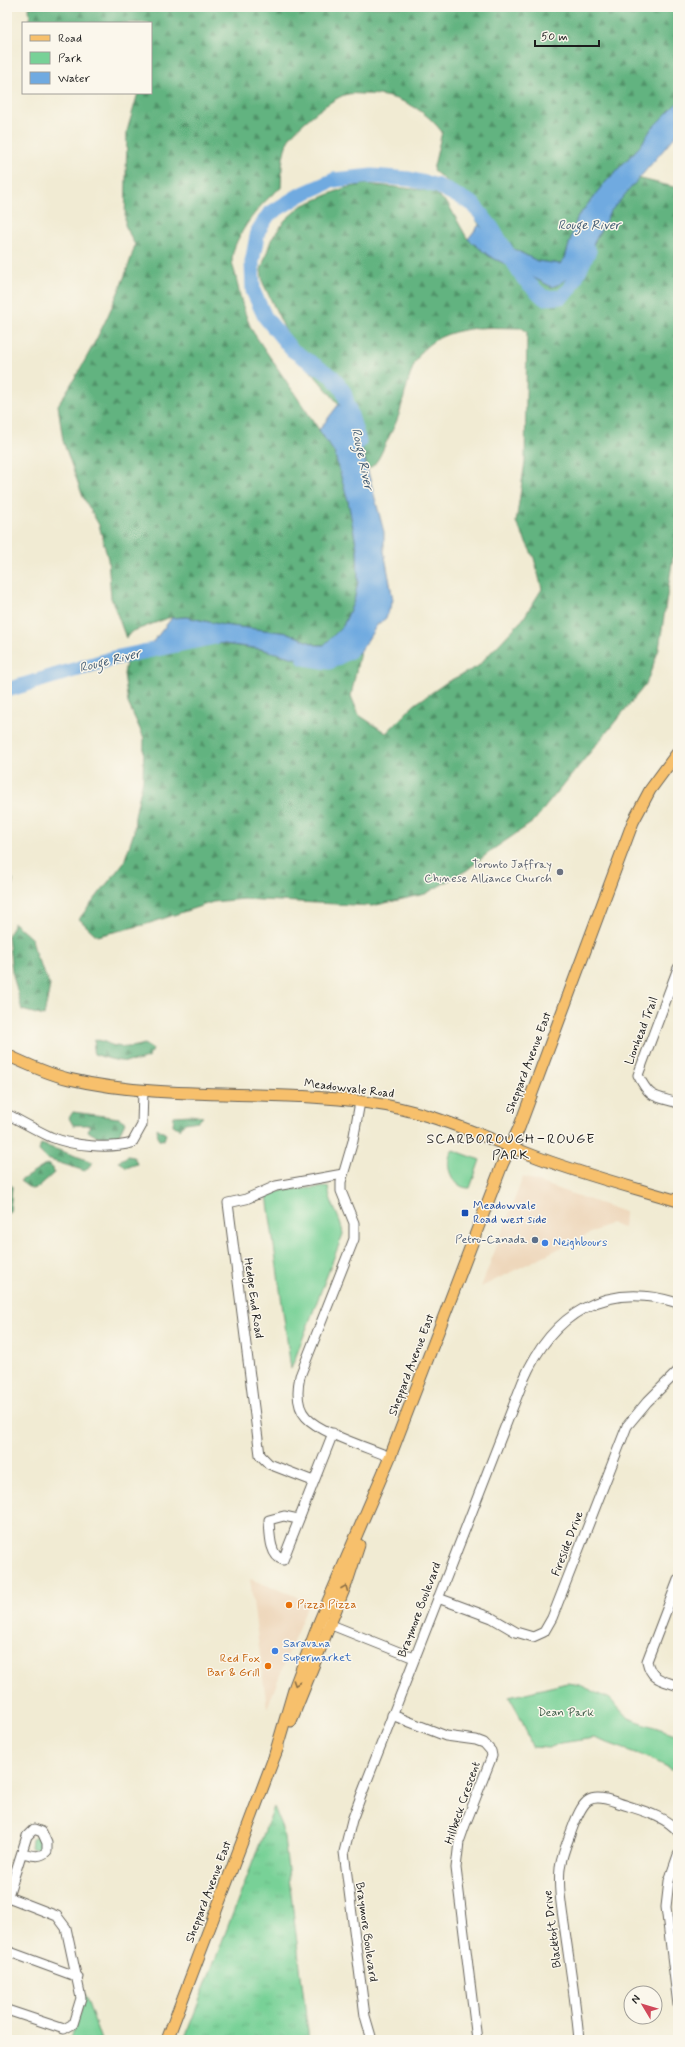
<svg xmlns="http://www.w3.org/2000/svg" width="685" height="2047" viewBox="0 0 685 2047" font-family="Mynerve,sans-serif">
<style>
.built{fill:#eed7bb}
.grass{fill:url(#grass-tufts);stroke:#4a765a}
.forest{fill:url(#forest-firs);stroke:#3f684e}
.park{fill:#78d197;stroke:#4a765a}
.water{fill:#70aae0;stroke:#46637e}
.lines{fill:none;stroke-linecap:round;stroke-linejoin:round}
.river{stroke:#70aae0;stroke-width:15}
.minor-casing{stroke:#67645c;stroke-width:11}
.major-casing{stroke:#67645c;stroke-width:13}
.minor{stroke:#fff;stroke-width:9}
.major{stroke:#f7c06c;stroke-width:11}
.oneway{stroke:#8a6e44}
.worship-dot{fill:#6b7280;stroke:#fbf7ec;stroke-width:1.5}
.transit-dot{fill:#1a4fb4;stroke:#fbf7ec;stroke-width:1.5}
.service-dot{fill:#5c6f8a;stroke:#fbf7ec;stroke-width:1.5}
.shop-dot{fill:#3f7fe0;stroke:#fbf7ec;stroke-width:1.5}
.food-dot{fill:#e8710a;stroke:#fbf7ec;stroke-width:1.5}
.labels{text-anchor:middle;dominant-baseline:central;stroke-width:3;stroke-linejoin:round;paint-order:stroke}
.worship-label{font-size:12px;fill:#5b616d;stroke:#fbf7ec;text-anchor:end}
.street-label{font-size:12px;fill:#1c1c1c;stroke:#fbf7ec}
.transit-label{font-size:12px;fill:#164399;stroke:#fbf7ec;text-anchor:start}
.service-label{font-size:12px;fill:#4e5e75;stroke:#fbf7ec;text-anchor:end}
.shop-label{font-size:12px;fill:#366cbe;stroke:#fbf7ec;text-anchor:start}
.food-label{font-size:12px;fill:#c56008;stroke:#fbf7ec;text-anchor:start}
.park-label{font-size:12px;fill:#3c5b47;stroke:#fbf7ec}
.water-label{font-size:13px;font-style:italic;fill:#425c74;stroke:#fbf7ec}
.quarter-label{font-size:14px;letter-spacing:1px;fill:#1c1c1c;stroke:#fbf7ec}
</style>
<defs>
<pattern id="grass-tufts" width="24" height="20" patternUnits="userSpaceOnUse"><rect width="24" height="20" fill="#78d197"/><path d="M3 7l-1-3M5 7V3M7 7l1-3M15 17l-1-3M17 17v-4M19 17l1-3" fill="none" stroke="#67b382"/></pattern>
<pattern id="forest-firs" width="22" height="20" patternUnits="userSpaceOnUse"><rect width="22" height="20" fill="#62b380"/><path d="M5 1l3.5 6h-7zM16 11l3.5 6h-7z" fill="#509168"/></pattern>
</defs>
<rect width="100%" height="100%" fill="#fbf7ec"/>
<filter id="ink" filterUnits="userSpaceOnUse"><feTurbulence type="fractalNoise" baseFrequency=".025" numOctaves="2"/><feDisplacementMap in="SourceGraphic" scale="8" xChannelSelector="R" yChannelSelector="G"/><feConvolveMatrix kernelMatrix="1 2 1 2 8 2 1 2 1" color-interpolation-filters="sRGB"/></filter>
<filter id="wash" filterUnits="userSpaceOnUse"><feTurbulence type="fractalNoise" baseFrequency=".012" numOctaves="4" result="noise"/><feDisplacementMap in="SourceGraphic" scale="16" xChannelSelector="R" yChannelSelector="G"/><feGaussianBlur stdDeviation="0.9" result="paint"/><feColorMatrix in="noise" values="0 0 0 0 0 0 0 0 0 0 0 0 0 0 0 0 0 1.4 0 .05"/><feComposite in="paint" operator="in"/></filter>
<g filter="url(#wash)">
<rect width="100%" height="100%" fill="#f1ebd3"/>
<!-- built -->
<g class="built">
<path d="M523 1177 625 1212 624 1228 611 1223 481 1287Z"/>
<path d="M250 1579 309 1601 267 1708Z"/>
</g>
<!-- grass -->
<g class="grass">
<path d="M274 1807 283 1829 309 2040H184Z"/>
<path d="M37 1835C42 1838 43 1845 40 1850L31 1848 32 1839Z"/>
</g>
<!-- forest -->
<g class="forest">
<path d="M29 7H678V102L651 129 641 145 602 186 577 218 565 258 560 264 537 261 502 243 480 226 460 193 433 170 442 132C422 106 395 94 363 94 358 94 352 93 348 94 334 96 298 126 290 137 281 153 282 171 281 188 263 199 233 237 232 259 232 265 235 272 236 277 240 297 244 314 253 332L334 452 348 501 357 549 358 582 354 601 343 626 324 645H316L288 633 223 625 186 617 168 618 131 632 126 638 111 598 108 559 99 525 83 497 63 441 58 405C89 357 119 300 135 245L125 225 127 131 138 93H151L152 54 151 23H30Z"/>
<path d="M637 178 678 188V524L659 649 646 684 533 822 492 850 467 870 425 894 372 906 243 899 213 902 147 924 97 936 79 919 124 862 134 832 135 816 143 779 144 738 128 703 124 674 126 663 173 639 181 638C207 642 233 645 259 649 299 656 319 671 360 652L351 696 359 715 386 733 414 705 447 682 477 667 523 619 542 589 534 558 516 522 525 462 527 332 522 328C503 328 482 326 464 330 412 340 413 368 400 411 397 423 390 434 385 445 382 452 376 466 368 469L355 423 297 355 263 283 261 270 271 240 285 220 301 206 344 188 366 184 433 191 448 204 467 238 489 256 552 287 580 270 610 212Z"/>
<path d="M7 858H11L7 872 13 880 10 901 7 906Z"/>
<path d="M14 923 32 939 36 956 50 985 44 1016 22 1010 12 971 8 936Z"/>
<path d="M95 1040C105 1040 108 1045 116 1046 125 1048 136 1047 144 1044L152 1049 149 1057C131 1066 112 1060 94 1054L93 1050Z"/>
<path d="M73 1112 119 1118 125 1122 119 1135C110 1139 96 1138 88 1131L90 1125H73L69 1118Z"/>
<path d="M191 1115 203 1117 199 1121 185 1123 180 1129 173 1125 174 1116Z"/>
<path d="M157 1128 166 1134 164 1140 158 1139Z"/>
<path d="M41 1144 93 1162 85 1171 47 1159 39 1151Z"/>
<path d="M128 1156 134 1157 137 1164 126 1168 119 1161Z"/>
<path d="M47 1164 53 1168 54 1173 37 1188 31 1189 20 1181Z"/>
<path d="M7 1181 12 1186 10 1212 7 1214Z"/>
</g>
<!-- park -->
<g class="park">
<path d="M453 1150 480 1160 470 1188C452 1189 442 1163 453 1150Z"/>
<path d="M328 1187C330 1205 341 1217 343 1234L291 1369 267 1195 284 1190Z"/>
<path d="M567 1683 580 1685 610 1699 628 1718 678 1735V1772L649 1758 594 1738 561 1743 549 1748 532 1747 522 1720 509 1697Z"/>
<path d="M83 1989 101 2040H70L81 2010Z"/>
</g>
<!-- water -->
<g class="water">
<path d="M678 102V133L610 212 580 270 560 284 552 287 489 256 468 239 479 225 502 243 537 261 560 264 565 258 577 218 602 186 641 145 651 129Z"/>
<path d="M339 404 355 423 384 532V551L393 600 386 618 377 625 360 652 345 659 309 662 261 649 181 638 173 639 143 654 172 618 186 617 223 625 288 633 316 645H324L343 626 354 601 358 582 357 549 348 501 334 452 319 430Z"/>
</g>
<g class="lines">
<!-- river -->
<g class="river">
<path d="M359 442 344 392 333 377 292 350 265 317 253 291 252 262 258 231 269 214 300 195 334 180 372 176 409 179 438 186 473 204 492 228 524 279 544 298 561 297 570 289 589 251"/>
<path d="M304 658 329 662 350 651"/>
<path d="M7 690 114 658 215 637"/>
</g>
</g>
</g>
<g filter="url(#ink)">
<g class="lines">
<defs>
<g id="minor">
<path d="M678 968 638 1075C650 1099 654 1096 678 1103"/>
<path d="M360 1102 353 1141 341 1182V1191L354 1223V1239L300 1376C297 1390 296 1406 306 1417 320 1433 369 1448 390 1457"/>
<path d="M7 1114C22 1122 36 1130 51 1137 73 1146 109 1149 132 1143L142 1125 143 1090"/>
<path d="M313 1481 269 1464 260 1455 228 1203 246 1199 276 1186 343 1174"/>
<path d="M298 1519 284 1516 269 1520C270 1532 269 1556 283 1560L333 1433"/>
<path d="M678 1580 647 1661C651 1680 662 1680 678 1686"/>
<path d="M438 1598 492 1618 516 1632 533 1637 544 1632 552 1618 627 1426 647 1402 678 1371"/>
<path d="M324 1622 414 1658"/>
<path d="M392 1715 446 1736 476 1740 484 1743 491 1751 492 1756 465 1825 459 1842 456 1868 477 2040"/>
<path d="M678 1855 669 1881 666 1907 678 2005"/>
<path d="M7 1899 27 1836 34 1829 42 1832 47 1843V1851C40 1859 31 1855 22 1853"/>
<path d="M7 1951 78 1977"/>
<path d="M7 2010 64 2029 73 2024 81 1998 66 1928 57 1916 8 1897"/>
<path d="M372 2040 365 2016 344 1852 352 1820 361 1796 523 1381C552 1314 605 1280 678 1303"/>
<path d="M579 2040C576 2004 570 1967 565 1931 562 1910 558 1889 560 1868 562 1853 569 1838 574 1824 584 1800 589 1792 616 1802 635 1809 666 1815 678 1832"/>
</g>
<g id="major">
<path d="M7 1055C26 1064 48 1074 69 1079 168 1102 270 1088 370 1103 426 1110 477 1134 529 1154 577 1173 628 1186 678 1201"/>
<path d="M291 1721 347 1582 359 1545"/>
<path d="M275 1754 295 1686 320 1620 390 1457 502 1165 519 1128 633 822 650 790 678 752"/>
<path d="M167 2040 278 1747"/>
</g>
</defs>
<!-- minor casing -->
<use href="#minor" class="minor-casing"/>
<!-- major casing -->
<use href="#major" class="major-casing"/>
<!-- minor -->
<use href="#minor" class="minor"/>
<!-- major -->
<use href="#major" class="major"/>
</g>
<!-- one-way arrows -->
<defs><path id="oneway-chevron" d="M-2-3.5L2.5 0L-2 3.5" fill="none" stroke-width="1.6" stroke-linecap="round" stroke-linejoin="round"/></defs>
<g class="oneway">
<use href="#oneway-chevron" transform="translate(345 1588) rotate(-68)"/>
<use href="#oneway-chevron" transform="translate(296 1683) rotate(109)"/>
</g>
</g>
<!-- markers -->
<circle class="worship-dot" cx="560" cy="872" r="4"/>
<rect class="transit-dot" x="461" y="1209" width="8" height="8" rx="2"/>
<circle class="service-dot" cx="535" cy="1240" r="4"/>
<g class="shop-dot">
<circle cx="545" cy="1243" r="4"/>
<circle cx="275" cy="1651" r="4"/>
</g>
<g class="food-dot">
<circle cx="289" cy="1605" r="4"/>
<circle cx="268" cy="1666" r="4"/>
</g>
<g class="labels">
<!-- worship labels -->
<g class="worship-label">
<text x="552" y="865">Toronto Jaffray<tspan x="552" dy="14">Chinese Alliance Church</tspan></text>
</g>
<!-- street labels -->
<g class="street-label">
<text transform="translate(642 1031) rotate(-69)">Lionhead Trail</text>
<text transform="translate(529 1063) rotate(-69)">Sheppard Avenue East</text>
<text transform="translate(349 1089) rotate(7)">Meadowvale Road</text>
<text transform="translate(253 1298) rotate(82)">Hedge End Road</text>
<text transform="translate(412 1365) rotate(-69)">Sheppard Avenue East</text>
<text transform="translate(568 1544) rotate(-69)">Fireside Drive</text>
<text transform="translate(420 1610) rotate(-69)">Braymore Boulevard</text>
<text transform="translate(463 1803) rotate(-71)">Hillbeck Crescent</text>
<text transform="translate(209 1892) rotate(-69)">Sheppard Avenue East</text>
<text transform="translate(553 1929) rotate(-97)">Blacktoft Drive</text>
<text transform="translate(366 1932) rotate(82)">Braymore Boulevard</text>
</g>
<!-- transit labels -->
<g class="transit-label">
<text x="473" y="1206">Meadowvale<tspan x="473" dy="14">Road west side</tspan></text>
</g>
<!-- service labels -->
<g class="service-label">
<text x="527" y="1240">Petro-Canada</text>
</g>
<!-- shop labels -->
<g class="shop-label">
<text x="553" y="1243">Neighbours</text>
<text x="283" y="1644">Saravana<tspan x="283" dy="14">Supermarket</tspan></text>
</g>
<!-- food labels -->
<g class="food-label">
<text x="297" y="1605">Pizza Pizza</text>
<text x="260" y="1659" text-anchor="end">Red Fox<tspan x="260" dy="14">Bar &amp; Grill</tspan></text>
</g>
<!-- park labels -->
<g class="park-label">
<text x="566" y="1713">Dean Park</text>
</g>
<!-- water labels -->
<g class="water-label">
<text x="589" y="225">Rouge River</text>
<text transform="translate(362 459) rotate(78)">Rouge River</text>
<text transform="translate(110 661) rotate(-14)">Rouge River</text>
</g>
<!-- quarter labels -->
<g class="quarter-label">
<text x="511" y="1139">SCARBOROUGH–ROUGE<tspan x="511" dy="16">PARK</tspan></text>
</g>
</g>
<!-- margin -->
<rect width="685" height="2047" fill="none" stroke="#fbf7ec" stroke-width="24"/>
<!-- legend -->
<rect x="22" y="22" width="130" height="72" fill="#fbf7ec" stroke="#a29f99"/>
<rect x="30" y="35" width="20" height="6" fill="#f7c06c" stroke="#a29f99"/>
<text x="58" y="42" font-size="12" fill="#1c1c1c">Road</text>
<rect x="30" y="52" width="20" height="12" fill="#78d197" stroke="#a29f99"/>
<text x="58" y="62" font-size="12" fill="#1c1c1c">Park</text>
<rect x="30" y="72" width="20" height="12" fill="#70aae0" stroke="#a29f99"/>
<text x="58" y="82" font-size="12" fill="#1c1c1c">Water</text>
<!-- north arrow -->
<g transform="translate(643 2005) rotate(308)"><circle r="19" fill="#fbf7ec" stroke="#a29f99"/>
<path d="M0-3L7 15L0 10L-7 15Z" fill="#d1495b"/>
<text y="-6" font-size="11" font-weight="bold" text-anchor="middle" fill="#1c1c1c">N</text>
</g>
<!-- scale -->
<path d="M535 40v6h64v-6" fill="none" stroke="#1c1c1c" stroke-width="2"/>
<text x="541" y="40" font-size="12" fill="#1c1c1c" stroke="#fbf7ec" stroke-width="3" paint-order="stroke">50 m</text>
</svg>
